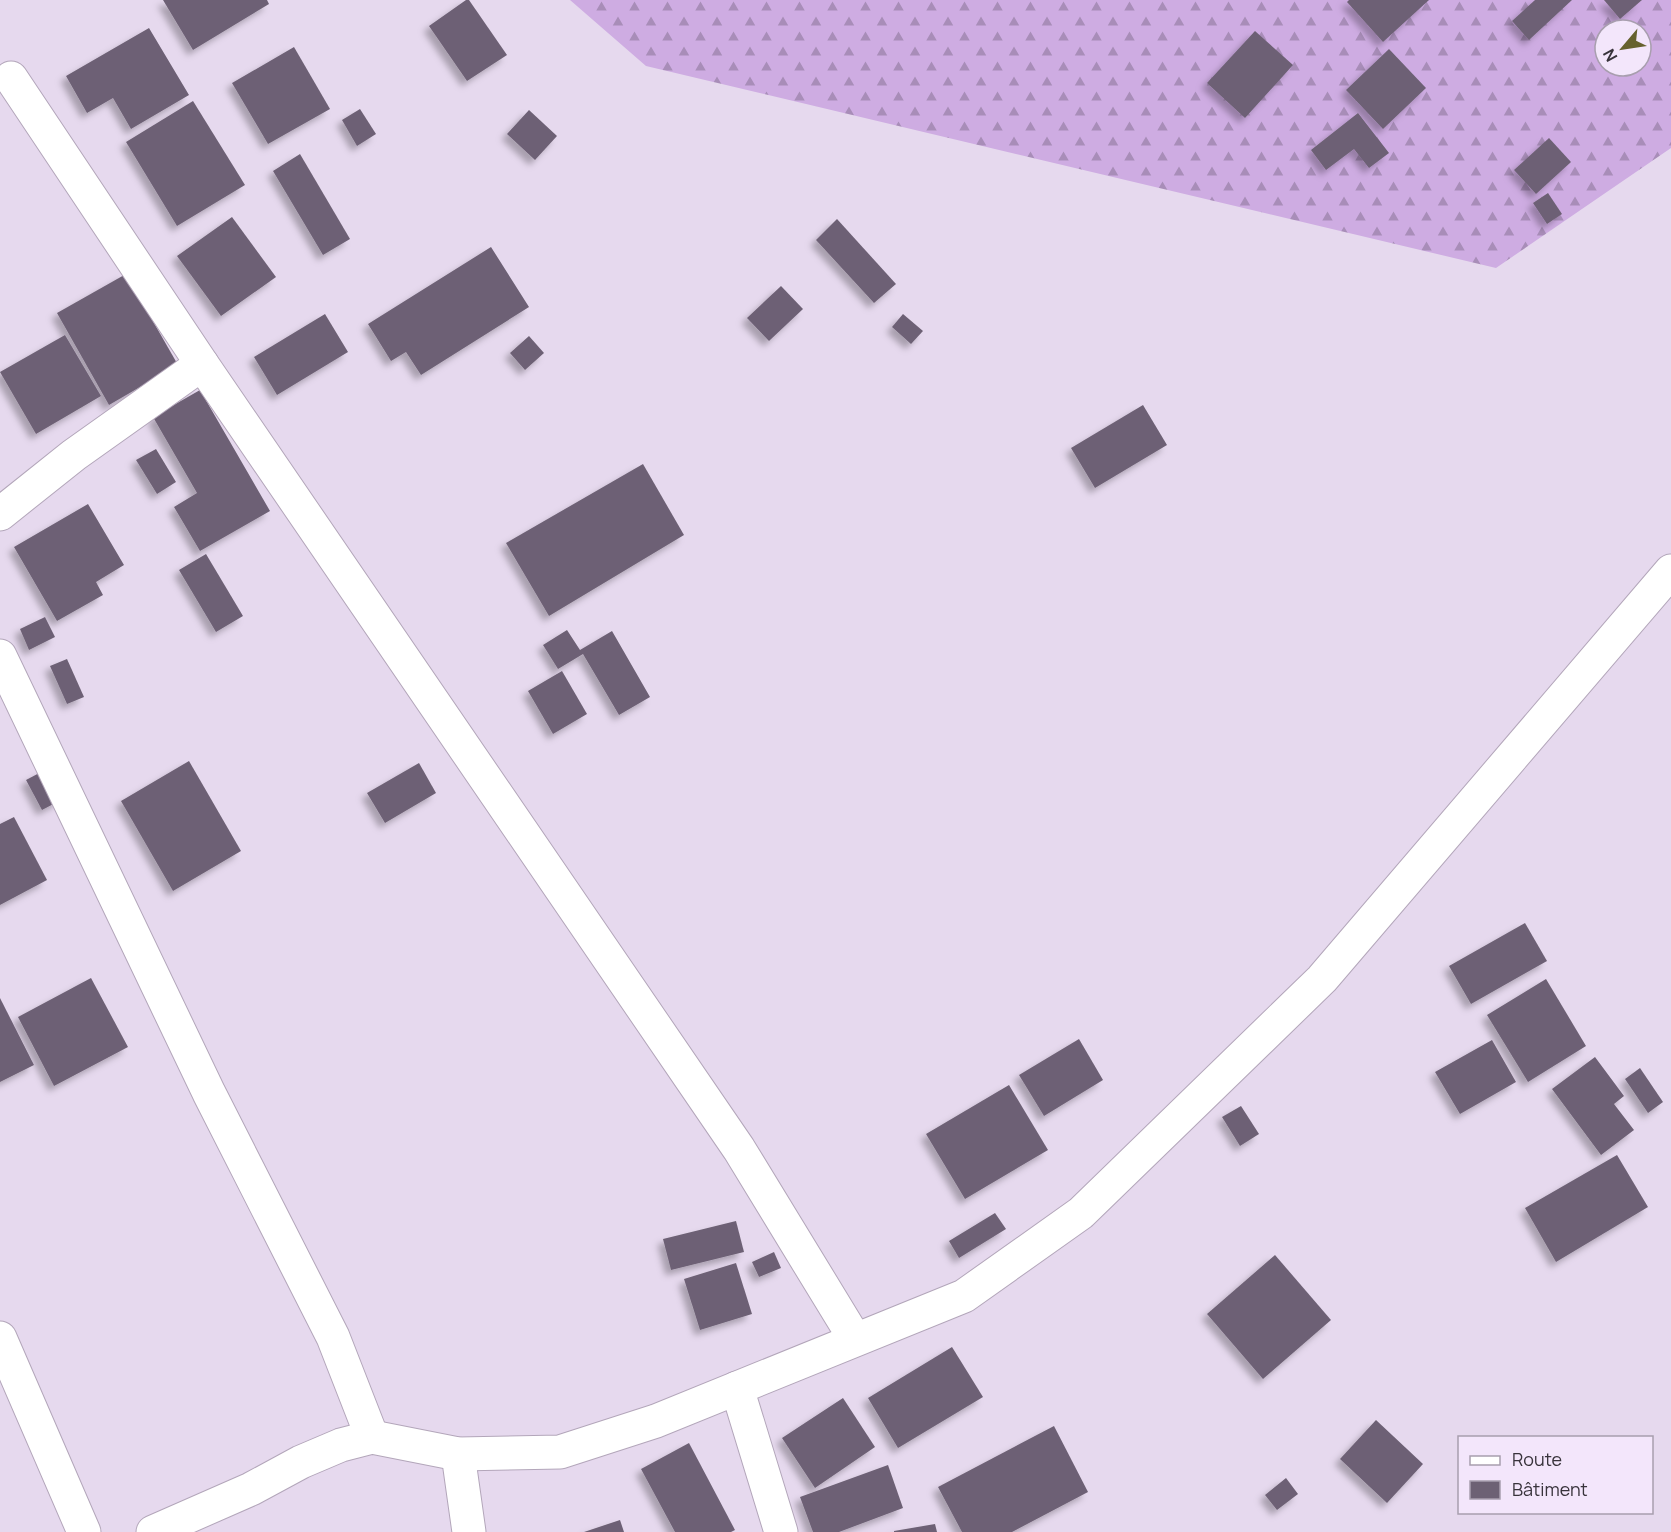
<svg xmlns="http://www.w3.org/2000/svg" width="1671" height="1532" viewBox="0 0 1671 1532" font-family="Manrope,sans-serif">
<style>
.forest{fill:url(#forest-firs);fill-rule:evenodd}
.building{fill:#6d6174;filter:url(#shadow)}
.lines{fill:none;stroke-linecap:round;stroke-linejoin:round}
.street-casing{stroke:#b3a6ba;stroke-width:35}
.street{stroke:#fff;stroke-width:33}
</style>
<defs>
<pattern id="forest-firs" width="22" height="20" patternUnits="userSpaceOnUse" patternTransform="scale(1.5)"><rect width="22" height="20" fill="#ceace2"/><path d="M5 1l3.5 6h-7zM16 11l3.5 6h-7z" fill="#a88db8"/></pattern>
<filter id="shadow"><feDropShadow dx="-5.5" dy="5.5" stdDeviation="3" flood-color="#0004"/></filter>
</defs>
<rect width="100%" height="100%" fill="#e6d9ee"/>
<!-- forest -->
<path class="forest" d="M570 0H1671V148L1496 268 646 66ZM1605 30H1641V66H1605Z"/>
<!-- building -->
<g class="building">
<path d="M163 0H267L269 4 193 50Z"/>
<path d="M466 0H469L507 55 467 81 429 26Z"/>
<path d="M1349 0H1429L1383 42 1347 2Z"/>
<path d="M1535 0H1572L1529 40 1512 21Z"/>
<path d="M1604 0H1642L1620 19Z"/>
<path d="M149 28 189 95 131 129 113 98 87 113 66 76Z"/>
<path d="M1255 31 1293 65 1245 118 1207 83Z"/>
<path d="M294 47 330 109 268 144 232 83Z"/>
<path d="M1389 49 1426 88 1383 129 1346 90Z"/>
<path d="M193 101 245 185 177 226 126 142Z"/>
<path d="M360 109 376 134 357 146 342 120Z"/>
<path d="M529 110 557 136 535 160 507 134Z"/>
<path d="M1358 113 1389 153 1369 168 1354 149 1326 170 1311 150Z"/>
<path d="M1549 138 1571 162 1536 194 1514 170Z"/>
<path d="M300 154 350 239 323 255 273 171Z"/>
<path d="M1548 193 1562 214 1547 224 1533 203Z"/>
<path d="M232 217 276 277 221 316 177 256Z"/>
<path d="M837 219 896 284 874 303 816 240Z"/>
<path d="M491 247 529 307 421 375 406 352 391 361 368 324Z"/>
<path d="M126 274 178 365 109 405 57 313Z"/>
<path d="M781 286 803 309 769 341 747 318Z"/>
<path d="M325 314 348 352 277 395 254 357Z"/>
<path d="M903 314 923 331 911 344 892 327Z"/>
<path d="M65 335 101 396 36 434 0 372Z"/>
<path d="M529 336 544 353 525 370 510 353Z"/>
<path d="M200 390 270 511 200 551 174 507 197 493 153 417Z"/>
<path d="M1143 405 1167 445 1095 488 1071 448Z"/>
<path d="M156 449 176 482 157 494 136 460Z"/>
<path d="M643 464 684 535 549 616 506 543Z"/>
<path d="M88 504 124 565 96 582 103 595 57 621 14 547Z"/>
<path d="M206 554 243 616 216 632 179 570Z"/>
<path d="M45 617 55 637 29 650 20 629Z"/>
<path d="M567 630 580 650 612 631 650 697 619 715 583 654 558 669 543 645Z"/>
<path d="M67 659 84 697 67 704 50 666Z"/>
<path d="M562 671 587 714 553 734 528 691Z"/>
<path d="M189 761 241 851 173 891 121 801Z"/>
<path d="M419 763 436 793 385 823 367 793Z"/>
<path d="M45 770 61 800 42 810 26 780Z"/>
<path d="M14 817 47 880 0 905V824Z"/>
<path d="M1525 923 1547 961 1471 1004 1449 966Z"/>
<path d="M91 978 128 1047 54 1086 18 1017Z"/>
<path d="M1546 979 1586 1046 1528 1082 1487 1015Z"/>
<path d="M0 998 34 1065 0 1082Z"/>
<path d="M1079 1039 1103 1080 1044 1116 1019 1075Z"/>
<path d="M1492 1040 1516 1082 1460 1114 1435 1072Z"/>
<path d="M1595 1057 1624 1096 1614 1104 1634 1130 1601 1155 1552 1089Z"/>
<path d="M1640 1068 1663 1102 1648 1113 1625 1079Z"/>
<path d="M1009 1085 1048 1150 965 1199 926 1134Z"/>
<path d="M1241 1106 1259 1134 1240 1146 1222 1117Z"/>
<path d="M1617 1155 1648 1207 1556 1262 1525 1208Z"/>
<path d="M995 1213 1006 1229 959 1258 949 1241Z"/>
<path d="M736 1221 744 1252 671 1270 663 1239Z"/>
<path d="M774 1252 781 1268 759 1277 752 1262Z"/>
<path d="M1275 1255 1331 1320 1263 1379 1207 1314Z"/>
<path d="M736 1263 752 1314 700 1330 684 1279Z"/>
<path d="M952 1347 983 1397 898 1448 868 1398Z"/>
<path d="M843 1398 875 1447 815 1488 782 1438Z"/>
<path d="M1376 1420 1423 1464 1387 1503 1340 1459Z"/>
<path d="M1054 1426 1088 1492 1012 1532H962L938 1487Z"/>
<path d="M689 1443 735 1530 731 1532H675L641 1469Z"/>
<path d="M888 1465 903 1508 839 1532H813L800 1497Z"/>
<path d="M1286 1478 1298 1494 1277 1510 1265 1495Z"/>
<path d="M620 1520 624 1532H584Z"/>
<path d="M935 1524 937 1532H894V1531Z"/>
</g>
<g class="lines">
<defs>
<g id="street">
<path d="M11 78 202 364 739 1149 855 1339"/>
<path d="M0 514 74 455 202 364"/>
<path d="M0 656 209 1093 333 1337 372 1437"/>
<path d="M0 1338 84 1532"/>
<path d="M737 1388 781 1532"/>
<path d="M458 1454 469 1532"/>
<path d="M153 1532 251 1489 301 1462 341 1445 372 1437 458 1454 560 1452 656 1421 964 1296 1081 1213 1322 979 1671 571"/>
</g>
</defs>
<!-- street casing -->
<use href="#street" class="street-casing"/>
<!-- street -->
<use href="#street" class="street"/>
</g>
<!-- legend -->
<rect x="1458" y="1436" width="195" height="78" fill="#f3e6fb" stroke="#a89eae" stroke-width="1.5"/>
<rect x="1470" y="1456" width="30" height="9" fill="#ffffff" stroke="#a89eae" stroke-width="1.5"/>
<text x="1512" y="1466" font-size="18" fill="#38333b">Route</text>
<rect x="1470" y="1481" width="30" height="18" fill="#6d6174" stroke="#a89eae" stroke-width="1.5"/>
<text x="1512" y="1496" font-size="18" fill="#38333b">Bâtiment</text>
<!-- north arrow -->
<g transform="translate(1623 48) rotate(241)"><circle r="28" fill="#f3e6fb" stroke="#a89eae" stroke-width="1.5"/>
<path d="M0-4.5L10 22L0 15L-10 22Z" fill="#66612e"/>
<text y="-9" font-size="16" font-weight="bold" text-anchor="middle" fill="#38333b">N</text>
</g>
</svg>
